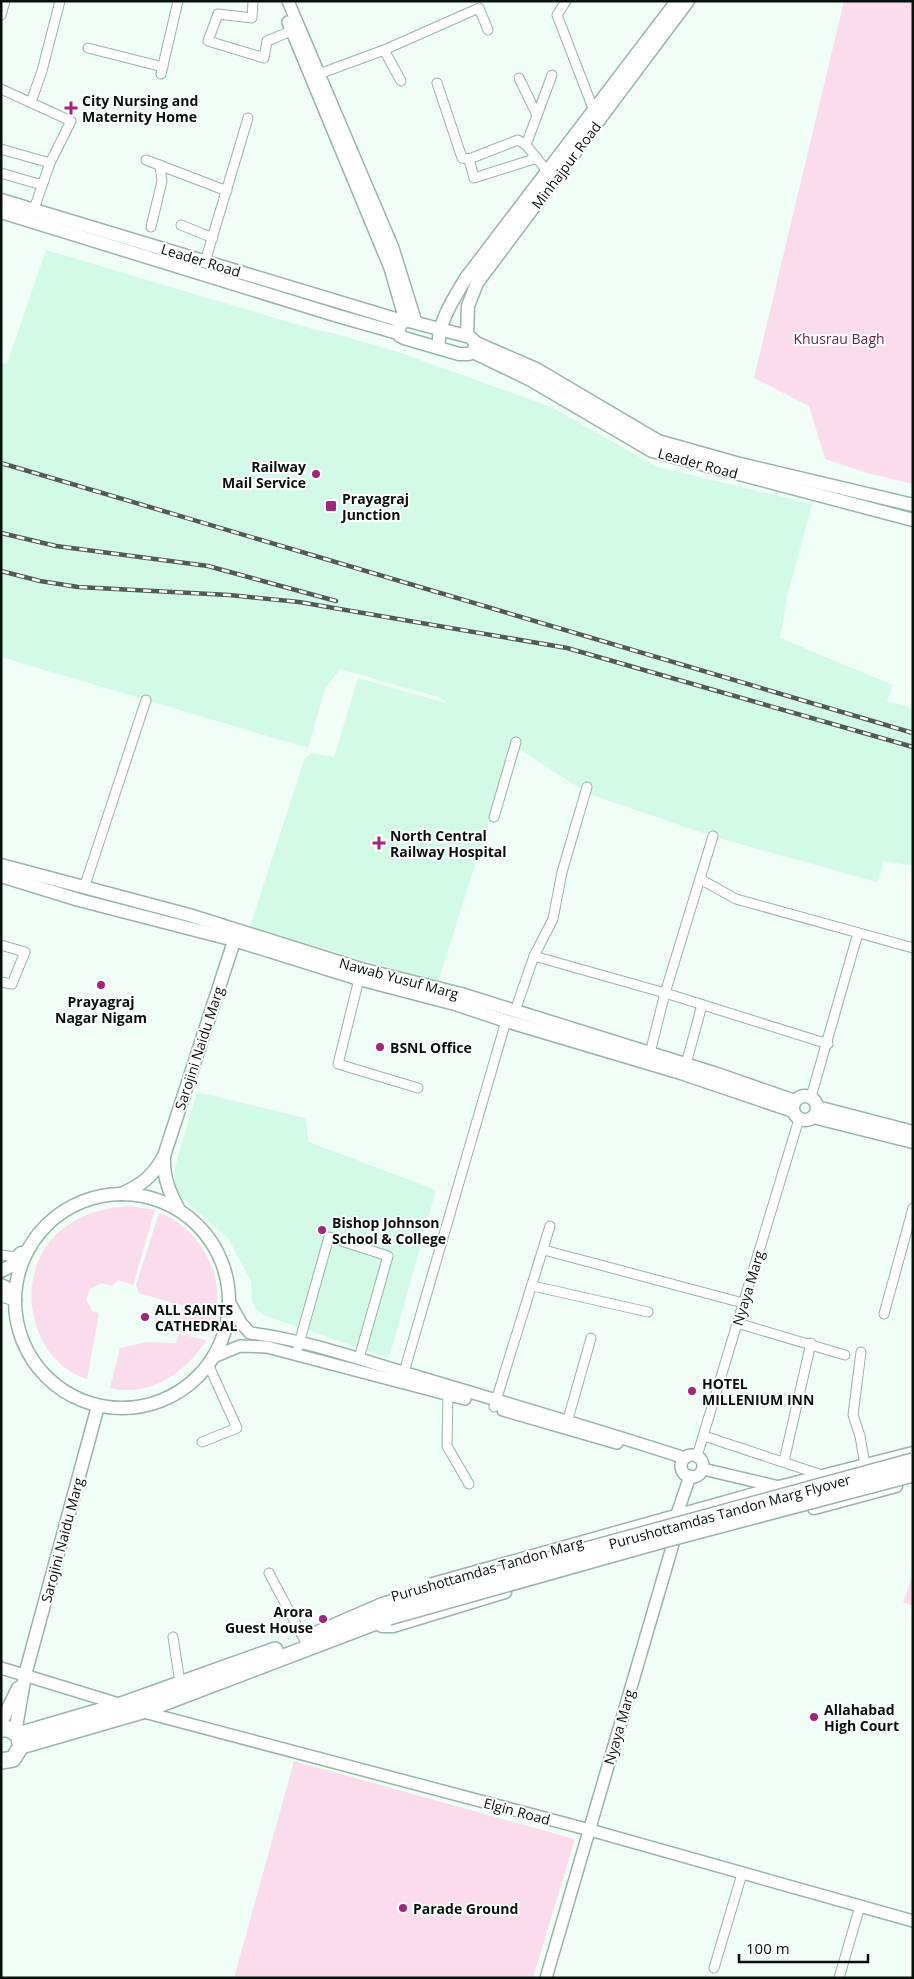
<svg xmlns="http://www.w3.org/2000/svg" width="914" height="1979" viewBox="0 0 914 1979" font-family="'Open Sans',sans-serif">
<style>
.built{fill:#d3fae6}
.green{fill:#fadcec}
.lines{fill:none;stroke-linecap:round;stroke-linejoin:round}
.minor-casing{stroke:#98b5a6;stroke-width:11}
.tertiary-casing{stroke:#98b5a6;stroke-width:14}
.secondary-casing{stroke:#98b5a6;stroke-width:15}
.primary-casing{stroke:#98b5a6;stroke-width:18}
.minor{stroke:#fff;stroke-width:9}
.tertiary{stroke:#fff;stroke-width:11}
.secondary{stroke:#fff;stroke-width:12}
.primary{stroke:#fff;stroke-width:15}
.rail-casing{stroke:#505b55;stroke-width:4.5}
.rail{stroke:#fff;stroke-width:2.5;stroke-dasharray:8;stroke-linecap:butt}
.primary-bridge-casing{stroke:#98b5a6;stroke-width:18;stroke-linecap:butt}
.primary-bridge{stroke:#fff;stroke-width:15}
.poi-dot{fill:#a1257a;stroke:#fff;stroke-width:2}
.labels{text-anchor:middle;dominant-baseline:central;stroke-width:4;stroke-linejoin:round;paint-order:stroke}
.poi-label{font-size:14px;font-weight:bold;fill:#07110c;stroke:#fff;text-anchor:start}
.street-label{font-size:14px;fill:#07110c;stroke:#fff}
.park-label{font-size:14px;fill:#692350;stroke:#fff}
</style>
<rect width="100%" height="100%" fill="#f1fef7"/>
<!-- built -->
<g class="built">
<path d="M46 250 312 329 333 333 401 353 551 407 657 467 812 504 787 597 780 638 893 685 887 701 913 708V866L884 861 877 882 712 836 589 794 513 745 438 982 250 927 304 760 311 753 334 757 358 678 449 704 438 697 340 669 325 689 308 748 1 657V363L7 364Z"/>
<path d="M197 1092 305 1118 309 1142 436 1190 389 1358 263 1315 255 1308 252 1301 251 1281 228 1238 184 1200 174 1187 175 1167Z"/>
</g>
<!-- green -->
<g class="green">
<path d="M844 1H913V484L867 473 825 459 809 406 754 378Z"/>
<path d="M130 1206 155 1210 133 1285 118 1280 112 1286 102 1283 90 1289 86 1299 92 1311 99 1313 87 1379C31 1362 14 1281 52 1239 73 1216 100 1208 130 1206Z"/>
<path d="M159 1213C189 1223 215 1257 217 1290 218 1304 215 1318 211 1332L178 1324 183 1306 139 1293 136 1285Z"/>
<path d="M179 1334 207 1340C185 1372 151 1398 110 1388L120 1348 147 1342 176 1343Z"/>
<path d="M913 1573V1605L903 1603Z"/>
<path d="M294 1761 575 1839 533 1978H234Z"/>
</g>
<g class="lines">
<defs>
<g id="minor">
<path d="M253 1 252 18 218 14 208 41 264 58 267 41 291 31"/>
<path d="M566 1 557 15 594 111"/>
<path d="M1 15 5 1"/>
<path d="M88 48 163 67"/>
<path d="M384 50 401 81"/>
<path d="M161 74 178 1"/>
<path d="M319 74 384 50 479 8 488 30"/>
<path d="M519 78 537 115"/>
<path d="M437 83 462 158 469 159 474 178 537 158"/>
<path d="M1 89 71 121 50 163 34 209"/>
<path d="M31 102 42 71 60 1"/>
<path d="M526 145 552 75"/>
<path d="M1 149 50 163"/>
<path d="M469 159 518 140 526 145 547 171"/>
<path d="M146 160 227 191"/>
<path d="M1 173 42 185"/>
<path d="M181 225 213 238"/>
<path d="M151 227 162 181 160 165"/>
<path d="M205 262 248 118"/>
<path d="M494 817 516 742"/>
<path d="M700 879 736 899 913 948"/>
<path d="M84 888 146 700"/>
<path d="M1 945 25 952 12 984 1 982"/>
<path d="M534 956 665 993 828 1044"/>
<path d="M359 979 338 1064 418 1088"/>
<path d="M515 1011 534 956 553 919 562 872 587 787"/>
<path d="M650 1053 665 993 713 836"/>
<path d="M686 1064 702 1005"/>
<path d="M811 1097 858 933"/>
<path d="M544 1250 743 1303"/>
<path d="M1 1255 17 1257"/>
<path d="M533 1286 648 1312"/>
<path d="M1 1297 15 1301"/>
<path d="M884 1314 913 1208"/>
<path d="M737 1323 845 1355"/>
<path d="M298 1347 329 1237 388 1256 359 1358"/>
<path d="M861 1352 853 1415 860 1436 865 1465"/>
<path d="M402 1379 506 1021"/>
<path d="M448 1394 447 1446 469 1484"/>
<path d="M494 1407 550 1226"/>
<path d="M568 1419 591 1338"/>
<path d="M704 1436 825 1476"/>
<path d="M202 1442 237 1428 209 1366"/>
<path d="M697 1456 799 1119"/>
<path d="M784 1461 811 1343"/>
<path d="M269 1573 304 1639"/>
<path d="M173 1637 180 1683"/>
<path d="M714 1968 742 1874"/>
<path d="M839 1978 860 1906"/>
</g>
<g id="tertiary">
<path d="M288 1 393 248 416 322"/>
<path d="M288 22 390 268 405 320"/>
<path d="M231 1305 241 1323 250 1333C307 1340 361 1360 416 1376 506 1403 596 1429 685 1458"/>
<path d="M216 1356 240 1346 267 1347 465 1399"/>
<path d="M503 1410 617 1443"/>
<circle cx="692" cy="1466" r="11"/>
<path d="M703 1469 779 1487"/>
<path d="M1 1668 122 1705"/>
<path d="M140 1711 590 1830 913 1921"/>
<path d="M546 1978 673 1544 676 1517 690 1476"/>
</g>
<g id="secondary">
<path d="M1 200 402 321"/>
<path d="M1 212 338 316 398 333"/>
<path d="M405 320 470 337 476 343 473 352 469 354H459L404 338 400 336 398 328Z"/>
<path d="M467 336 468 306 477 283 688 1"/>
<path d="M476 343 536 369 658 441 736 463 913 505"/>
<path d="M439 348C436 324 455 297 466 278L677 1"/>
<path d="M473 352 531 380 652 451 913 520"/>
<path d="M1 865 189 915 361 969 461 994 717 1074 795 1101"/>
<path d="M1 876 79 900 234 940 359 979 455 1004 506 1021 681 1073 793 1111"/>
<circle cx="805" cy="1108" r="12"/>
<path d="M817 1107 913 1132"/>
<path d="M813 1117 913 1142"/>
<path d="M164 1158C163 1178 170 1193 179 1210"/>
<circle cx="122" cy="1301" r="107"/>
<path d="M121 1194C142 1185 153 1176 164 1156L237 932"/>
<path d="M1 1271 11 1266 21 1253"/>
<path d="M1 1285 7 1288 15 1301"/>
<path d="M814 1508 896 1486"/>
<path d="M433 1584 779 1487 913 1453"/>
<path d="M375 1622 382 1626H393L505 1592"/>
<path d="M1 1723 18 1688"/>
<path d="M15 1733 25 1675 98 1406"/>
</g>
<g id="primary">
<path d="M310 1637 384 1605"/>
<path d="M1 1729H9L18 1735 21 1746 13 1759 1 1761"/>
<path d="M18 1735 121 1705 275 1650"/>
<path d="M21 1746 142 1711 389 1617"/>
</g>
</defs>
<!-- minor casing -->
<use href="#minor" class="minor-casing"/>
<!-- tertiary casing -->
<use href="#tertiary" class="tertiary-casing"/>
<!-- secondary casing -->
<use href="#secondary" class="secondary-casing"/>
<!-- primary casing -->
<use href="#primary" class="primary-casing"/>
<!-- minor -->
<use href="#minor" class="minor"/>
<!-- tertiary -->
<use href="#tertiary" class="tertiary"/>
<!-- secondary -->
<use href="#secondary" class="secondary"/>
<!-- primary -->
<use href="#primary" class="primary"/>
<defs>
<g id="rail">
<path d="M1 463 913 733"/>
<path d="M1 533 56 546 208 566 336 601"/>
<path d="M1 571 40 581 78 587 229 595 299 602 567 648 913 747"/>
</g>
</defs>
<!-- rail casing -->
<use href="#rail" class="rail-casing"/>
<!-- rail -->
<use href="#rail" class="rail"/>
<defs>
<g id="primary-bridge">
<path id="s1" d="M384 1605 913 1461"/>
<path d="M389 1617 663 1540 913 1474"/>
</g>
</defs>
<!-- primary-bridge casing -->
<use href="#primary-bridge" class="primary-bridge-casing"/>
<!-- primary-bridge -->
<use href="#primary-bridge" class="primary-bridge"/>
</g>
<!-- markers -->
<g class="poi-dot">
<path d="M68.5 100.5h5v5h5v5h-5v5h-5v-5h-5v-5h5z"/>
<circle cx="316" cy="474" r="5"/>
<rect x="325" y="500" width="12" height="12" rx="2.5"/>
<path d="M376.5 835.5h5v5h5v5h-5v5h-5v-5h-5v-5h5z"/>
<circle cx="101" cy="985" r="5"/>
<circle cx="380" cy="1047" r="5"/>
<circle cx="322" cy="1230" r="5"/>
<circle cx="145" cy="1317" r="5"/>
<circle cx="692" cy="1391" r="5"/>
<circle cx="323" cy="1619" r="5"/>
<circle cx="814" cy="1717" r="5"/>
<circle cx="403" cy="1908" r="5"/>
</g>
<g class="labels">
<!-- poi labels -->
<g class="poi-label">
<text x="82" y="100">City Nursing and<tspan x="82" dy="16">Maternity Home</tspan></text>
<text x="306" y="466" text-anchor="end">Railway<tspan x="306" dy="16">Mail Service</tspan></text>
<text x="342" y="498">Prayagraj<tspan x="342" dy="16">Junction</tspan></text>
<text x="390" y="835">North Central<tspan x="390" dy="16">Railway Hospital</tspan></text>
<text x="101" y="1001" text-anchor="middle">Prayagraj<tspan x="101" dy="16">Nagar Nigam</tspan></text>
<text x="390" y="1047">BSNL Office</text>
<text x="332" y="1222">Bishop Johnson<tspan x="332" dy="16">School &amp; College</tspan></text>
<text x="155" y="1309">ALL SAINTS<tspan x="155" dy="16">CATHEDRAL</tspan></text>
<text x="702" y="1383">HOTEL<tspan x="702" dy="16">MILLENIUM INN</tspan></text>
<text x="313" y="1611" text-anchor="end">Arora<tspan x="313" dy="16">Guest House</tspan></text>
<text x="824" y="1709">Allahabad<tspan x="824" dy="16">High Court</tspan></text>
<text x="413" y="1908">Parade Ground</text>
</g>
<!-- street labels -->
<g class="street-label">
<text transform="translate(566 165) rotate(-53)">Minhajpur Road</text>
<text transform="translate(201 260) rotate(17)">Leader Road</text>
<text transform="translate(698 463) rotate(15)">Leader Road</text>
<text transform="translate(399 978) rotate(15)">Nawab Yusuf Marg</text>
<text transform="translate(199 1048) rotate(-72)">Sarojini Naidu Marg</text>
<text transform="translate(748 1288) rotate(-73)">Nyaya Marg</text>
<text stroke="none"><textPath href="#s1" startOffset="358">Purushottamdas Tandon Marg Flyover</textPath></text>
<text transform="translate(62 1540) rotate(-75)">Sarojini Naidu Marg</text>
<text transform="translate(487 1569) rotate(-16)">Purushottamdas Tandon Marg</text>
<text transform="translate(619 1727) rotate(-74)">Nyaya Marg</text>
<text transform="translate(517 1811) rotate(15)">Elgin Road</text>
</g>
<!-- park labels -->
<g class="park-label">
<text x="839" y="338">Khusrau Bagh</text>
</g>
</g>
<!-- border -->
<rect width="914" height="1979" fill="none" stroke="#07110c" stroke-width="5"/>
<!-- scale -->
<path d="M739 1954v8h129v-8" fill="none" stroke="#07110c" stroke-width="2.5"/>
<text x="746" y="1954" font-size="15" fill="#07110c" stroke="#ffffff" stroke-width="4" paint-order="stroke">100 m</text>
</svg>
